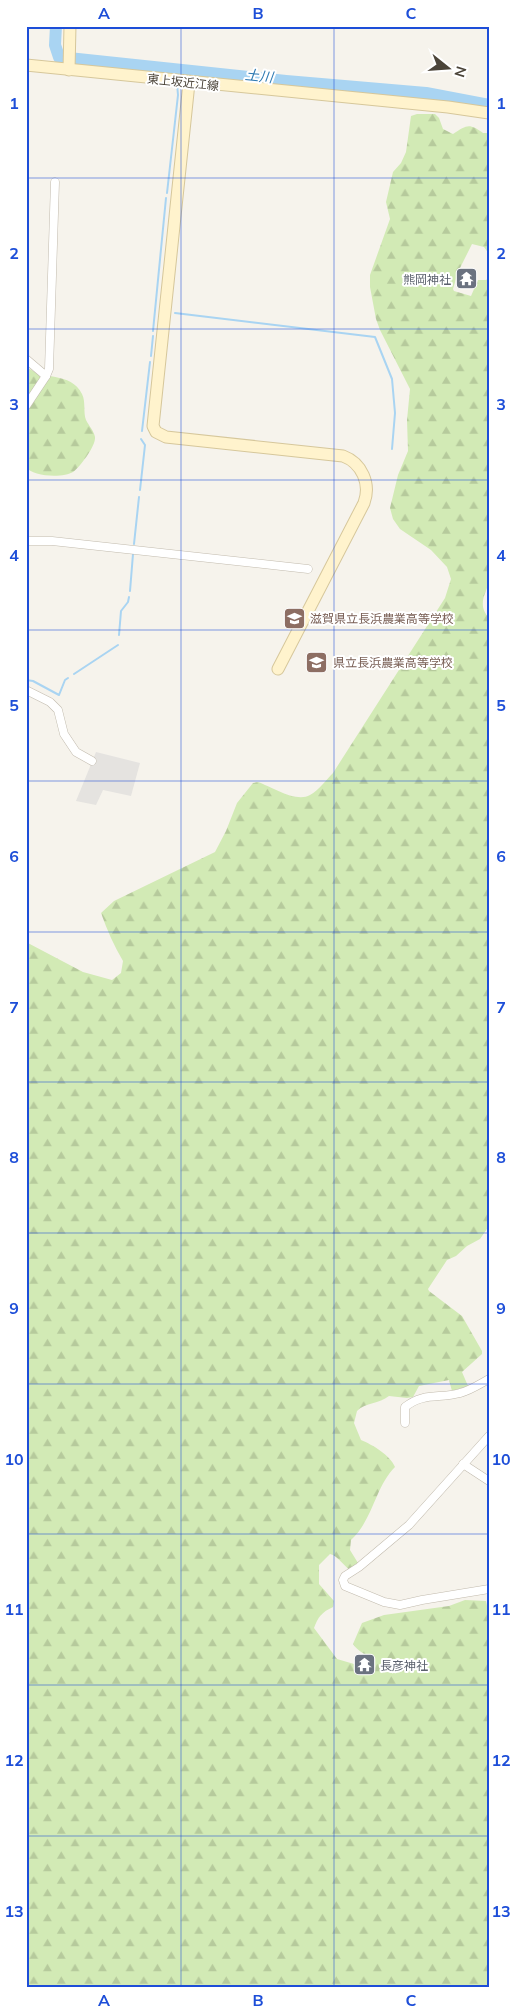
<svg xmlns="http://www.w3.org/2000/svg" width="515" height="2014" viewBox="0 0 515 2014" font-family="Mulish,'Noto Sans JP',sans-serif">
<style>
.forest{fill:url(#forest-firs)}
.parking{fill:#e5e3e0}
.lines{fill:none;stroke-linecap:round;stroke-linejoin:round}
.stream{stroke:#a9d4f2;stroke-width:2}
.river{stroke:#a9d4f2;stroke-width:12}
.street-casing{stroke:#c2bbae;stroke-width:9}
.secondary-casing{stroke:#d6c79b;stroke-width:13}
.street{stroke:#fff;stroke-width:8}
.secondary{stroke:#fff3cd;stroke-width:11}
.grid{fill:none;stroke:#1d4ed8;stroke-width:1;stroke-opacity:0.55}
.labels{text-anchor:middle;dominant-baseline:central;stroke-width:4;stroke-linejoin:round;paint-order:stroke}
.street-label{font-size:12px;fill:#4b4439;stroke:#fff}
.worship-label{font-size:12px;fill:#5b616d;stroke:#fff;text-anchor:end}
.education-label{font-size:12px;fill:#785e54;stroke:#fff;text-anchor:start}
.water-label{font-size:14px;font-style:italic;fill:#2e7ab2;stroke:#fff}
.neatline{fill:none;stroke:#1d4ed8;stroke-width:2}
.grid-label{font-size:16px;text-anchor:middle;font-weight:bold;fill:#1d4ed8}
</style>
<defs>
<pattern id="forest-firs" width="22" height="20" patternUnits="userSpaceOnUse" patternTransform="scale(1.25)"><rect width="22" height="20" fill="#d2eab5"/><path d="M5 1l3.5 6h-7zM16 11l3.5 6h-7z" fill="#b6ca9c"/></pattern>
</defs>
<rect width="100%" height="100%" fill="#f6f3ec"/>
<!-- forest -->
<g class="forest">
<path d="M417 114H435L439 118 443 129 453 134C467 125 469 123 483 133H489V254L484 247 472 244 458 272 453 289 454 291 471 296 478 280H486L489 278V583C484 596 478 606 489 618V1226L480 1239 467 1246 456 1256 447 1260 428 1289 429 1291 462 1316 482 1351V1354L462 1372 468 1386 452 1391 449 1380 419 1386 413 1397 407 1398 389 1396C379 1404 366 1402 357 1411L354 1423 361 1440C373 1445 390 1455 395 1467 375 1487 373 1520 351 1540L350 1550 358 1563 351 1571C344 1566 338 1556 330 1554L319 1565V1584L334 1601 333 1607C322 1612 318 1617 314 1628L337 1659 354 1664 365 1674 370 1671 373 1662C368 1655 357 1651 353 1644L362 1623 384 1615 449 1606 465 1600 486 1601C490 1616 485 1630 489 1641V1988H26V942L83 972 112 980 121 973 123 961C114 946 107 930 101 913L114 901 215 852 226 831 237 803 253 783 258 782C272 787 296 803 310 795 319 790 326 780 333 773L445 598 451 579 447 567 431 550 400 529 393 519 390 508 398 475 408 451 407 420 410 389 380 330 376 319 370 287V275L390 219 386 202 393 172 401 163 406 152 411 116Z"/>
<path d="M26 366C41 381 71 371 82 394 86 402 83 412 86 420 89 426 94 431 95 437 96 446 80 467 73 472 64 478 32 477 26 467Z"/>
</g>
<!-- parking -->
<path class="parking" d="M96 752 140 763 131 796 103 790 96 805 76 801Z"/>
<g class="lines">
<!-- stream -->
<g class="stream">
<path d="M167 193 178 95 177 84"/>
<path d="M175 313 375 337 392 379 395 413 392 449"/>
<path d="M153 331 166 198"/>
<path d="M151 356 153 336"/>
<path d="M142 431 150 362"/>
<path d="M140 490 145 445 141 439"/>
<path d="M134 544 139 497"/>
<path d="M130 591 133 554"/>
<path d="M119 635 121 611 128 602 129 597"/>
<path d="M74 674 118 645"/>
<path d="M26 680 33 681 59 695 65 680 68 678"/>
</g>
<!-- river -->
<path class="river" d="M56 26 55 45 59 57 286 81 426 93 489 105"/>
<defs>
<g id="street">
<path d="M26 359 46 376"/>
<path d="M26 406 46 376 49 369 55 182"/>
<path d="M26 541H52L308 569"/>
<path d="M26 690 50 702 58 710 64 734 76 752 92 761"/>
<path d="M405 1423V1407C424 1392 439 1399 460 1393 469 1391 480 1384 489 1379"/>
<path d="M489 1436 409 1525 359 1567 345 1576 343 1580 345 1586 384 1602 400 1605 422 1600 489 1589"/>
<path d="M463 1464 489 1481"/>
</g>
<g id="secondary">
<path d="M26 65 448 107 489 113"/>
<path d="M69 70 70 26"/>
<path d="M189 83 153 426 156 432 166 437 343 456C362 463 371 484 364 503L278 669"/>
</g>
</defs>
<!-- street casing -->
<use href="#street" class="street-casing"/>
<!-- secondary casing -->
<use href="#secondary" class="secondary-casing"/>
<!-- street -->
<use href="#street" class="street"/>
<!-- secondary -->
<use href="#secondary" class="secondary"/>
</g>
<!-- grid -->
<path class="grid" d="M181 26V1988M334 26V1988M26 178H489M26 329H489M26 480H489M26 630H489M26 781H489M26 932H489M26 1082H489M26 1233H489M26 1384H489M26 1534H489M26 1685H489M26 1836H489"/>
<!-- icons -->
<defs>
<symbol id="temple-square" viewBox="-11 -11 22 22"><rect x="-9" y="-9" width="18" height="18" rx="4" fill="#6b7280" stroke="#fff"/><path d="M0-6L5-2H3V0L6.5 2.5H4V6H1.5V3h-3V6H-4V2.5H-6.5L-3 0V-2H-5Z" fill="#fff"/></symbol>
<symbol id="school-square" viewBox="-11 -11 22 22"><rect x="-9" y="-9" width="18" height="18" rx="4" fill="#8d6e63" stroke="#fff"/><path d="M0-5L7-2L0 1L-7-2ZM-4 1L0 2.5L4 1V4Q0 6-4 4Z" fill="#fff"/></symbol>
</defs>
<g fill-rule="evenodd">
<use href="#temple-square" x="454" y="266" width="25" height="25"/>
<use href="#school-square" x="282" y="606" width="25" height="25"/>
<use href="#school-square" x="304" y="650" width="25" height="25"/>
<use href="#temple-square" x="352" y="1652" width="25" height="25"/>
</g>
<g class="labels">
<!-- street labels -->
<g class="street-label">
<text transform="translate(183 82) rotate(6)">東上坂近江線</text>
</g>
<!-- worship labels -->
<g class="worship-label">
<text x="451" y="279">熊岡神社</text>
<text x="380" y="1665" text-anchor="start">長彦神社</text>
</g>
<!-- education labels -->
<g class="education-label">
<text x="310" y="618">滋賀県立長浜農業高等学校</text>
<text x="333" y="662">県立長浜農業高等学校</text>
</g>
<!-- water labels -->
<g class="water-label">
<text transform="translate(259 76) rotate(6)">土川</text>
</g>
</g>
<!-- border -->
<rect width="515" height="2014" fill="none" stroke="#ffffff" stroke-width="55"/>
<!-- north arrow -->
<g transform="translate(448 68) rotate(107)" stroke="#ffffff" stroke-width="4" paint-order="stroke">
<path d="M0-4L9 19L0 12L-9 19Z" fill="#4b4439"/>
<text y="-8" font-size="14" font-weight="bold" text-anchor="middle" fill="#4b4439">N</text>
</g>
<rect x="28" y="28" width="460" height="1958" class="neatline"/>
<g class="grid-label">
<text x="104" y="19">A</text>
<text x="258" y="19">B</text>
<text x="411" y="19">C</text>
<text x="14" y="109">1</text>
<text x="501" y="109">1</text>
<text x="14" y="259">2</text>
<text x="501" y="259">2</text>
<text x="14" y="410">3</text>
<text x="501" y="410">3</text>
<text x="14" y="561">4</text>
<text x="501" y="561">4</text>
<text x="14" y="711">5</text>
<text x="501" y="711">5</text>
<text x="14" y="862">6</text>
<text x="501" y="862">6</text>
<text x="14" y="1013">7</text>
<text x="501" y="1013">7</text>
<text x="14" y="1163">8</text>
<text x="501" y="1163">8</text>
<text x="14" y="1314">9</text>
<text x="501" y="1314">9</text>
<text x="14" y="1465">10</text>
<text x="501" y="1465">10</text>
<text x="14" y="1615">11</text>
<text x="501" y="1615">11</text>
<text x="14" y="1766">12</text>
<text x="501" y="1766">12</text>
<text x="14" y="1917">13</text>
<text x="501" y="1917">13</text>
<text x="104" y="2006">A</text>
<text x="258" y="2006">B</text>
<text x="411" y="2006">C</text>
</g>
</svg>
